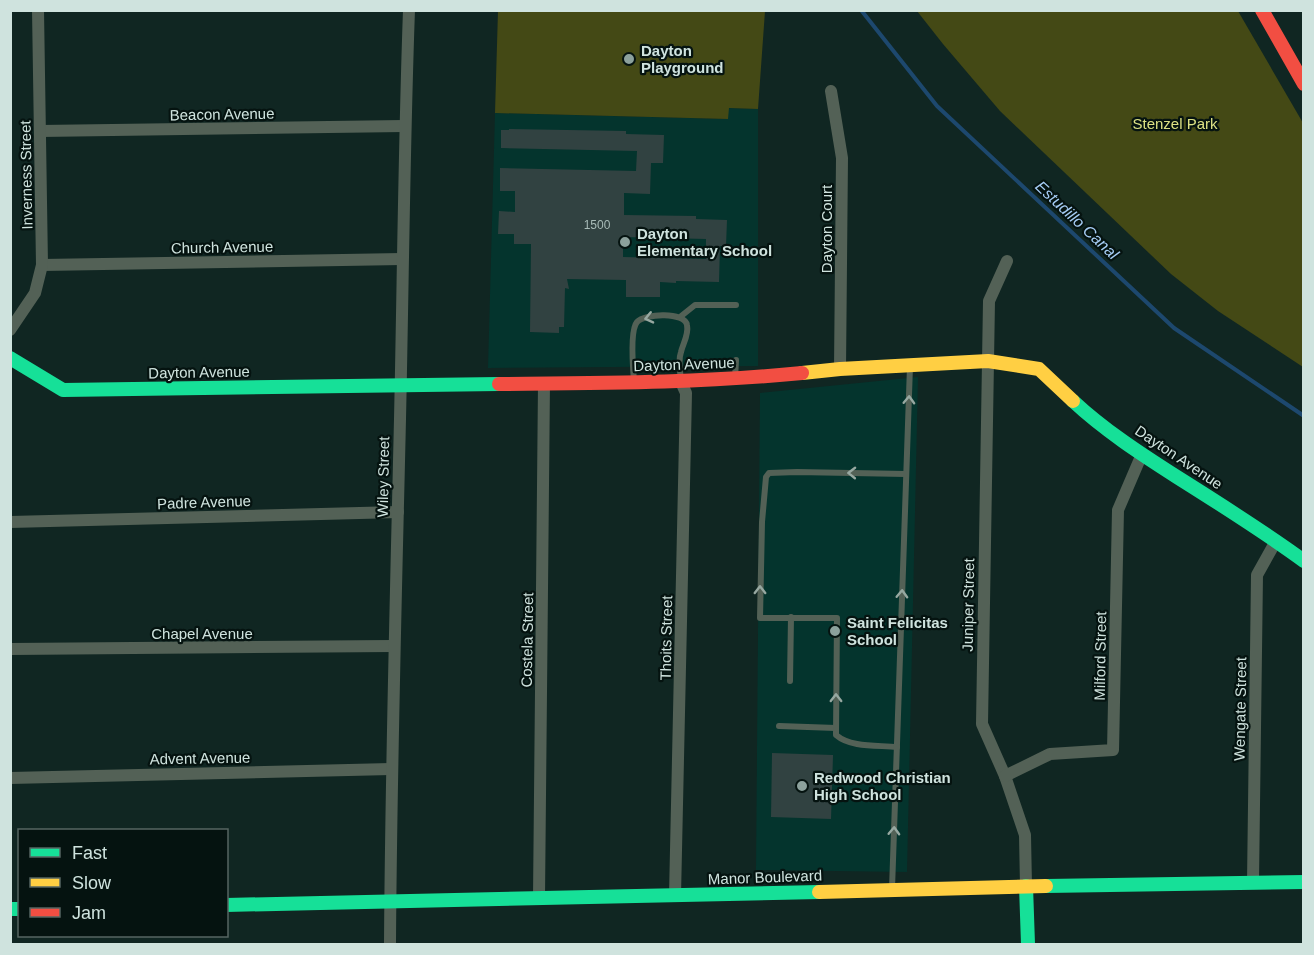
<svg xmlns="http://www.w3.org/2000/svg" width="1314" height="955" viewBox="0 0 1314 955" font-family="Arial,sans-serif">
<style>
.built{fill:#04342d}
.green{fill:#444915}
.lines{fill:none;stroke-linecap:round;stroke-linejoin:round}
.stream{stroke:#1d486e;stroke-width:4}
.building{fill:#314241;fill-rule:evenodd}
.lane{stroke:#536156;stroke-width:6}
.street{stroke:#536156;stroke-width:12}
.fast{stroke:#16e098;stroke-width:14}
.slow{stroke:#ffcf43;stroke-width:14}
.jam{stroke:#f24e42;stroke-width:14}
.oneway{stroke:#97a8a1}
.poi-dot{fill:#8ca19c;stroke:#051310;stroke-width:2}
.labels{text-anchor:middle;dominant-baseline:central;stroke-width:4.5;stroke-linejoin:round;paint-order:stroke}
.number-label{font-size:12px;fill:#a8bbb7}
.poi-label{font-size:15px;font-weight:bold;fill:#cfe3de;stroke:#051310;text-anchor:start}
.street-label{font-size:15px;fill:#cfe3de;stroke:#051310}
.park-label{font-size:15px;fill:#dce284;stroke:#051310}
.water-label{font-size:16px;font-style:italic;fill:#a5ccf4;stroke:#051310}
</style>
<rect width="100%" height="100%" fill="#102622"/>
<!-- built -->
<g class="built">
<path d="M728 108 758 109V366L488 368 495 113 727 119Z"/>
<path d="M918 377 907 872 756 870 760 393Z"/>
</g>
<!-- green -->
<g class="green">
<path d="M498 11H765L758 109 729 108 728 119 495 113Z"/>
<path d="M917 11H1238L1303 123V367L1218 311 1171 274 1000 111 943 44Z"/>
</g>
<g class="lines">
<!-- stream -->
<path class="stream" d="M861 10 937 106 1174 328 1304 416"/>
</g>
<!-- building -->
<g class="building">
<path d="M509 129 626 131V134L664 135 663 163H651L650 194 624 193V215L696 216V219L727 220 726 246H720L719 282 676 281V283L660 282V297H626V280L567 279 569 289 565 288 564 327H559V333L530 332 531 244H514V234H498L499 211 515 212V191H500V168L636 171 637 151 501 148V130H509ZM623 237 706 239V259L623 257Z"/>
<path d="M772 753 833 755 831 819 771 817Z"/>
</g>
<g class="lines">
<!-- lane -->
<g class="lane">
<path d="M680 317 695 305H736"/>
<path d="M735 379 736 360"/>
<path d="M634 381C633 369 630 330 637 322 645 313 685 312 687 325 689 335 683 343 681 352 678 360 680 372 681 380"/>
<path d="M790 681 791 617"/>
<path d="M779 726 836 728"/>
<path d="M897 747C878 745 851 748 836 735L837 618H760L762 522 766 477 769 473 797 472 906 474"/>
<path d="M892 889 910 366"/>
</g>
<!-- street -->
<g class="street">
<path d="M831 91 842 158 840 369"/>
<path d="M40 131 404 126"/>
<path d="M1007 261 989 301 982 724 1005 776 1025 835 1026 886"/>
<path d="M42 265 402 259"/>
<path d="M10 330 35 293 42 265 38 10"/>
<path d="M10 522 398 512"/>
<path d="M10 649 393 646"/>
<path d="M1005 776 1050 754 1113 750 1118 510 1142 454"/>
<path d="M10 778 391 769"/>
<path d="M1253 882 1257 575 1276 541"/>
<path d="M675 896 686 393 681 382"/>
<path d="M539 898 544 383"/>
<path d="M390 944C391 769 396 594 400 419 403 283 404 147 409 10"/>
</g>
<!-- fast -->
<g class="fast">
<path d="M10 358 63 390 499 384"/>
<path d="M1073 401C1104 430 1141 454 1177 477 1220 504 1263 531 1304 561"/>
<path d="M1026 886 1028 944"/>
<path d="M1046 886 1304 882"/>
<path d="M226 905 819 892"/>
<path d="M10 909H20"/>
</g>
<!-- slow -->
<g class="slow">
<path d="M802 373 840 369 988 361 1039 369 1073 401"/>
<path d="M819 892 1046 886"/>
</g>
<!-- jam -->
<g class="jam">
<path d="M1262 10 1304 84"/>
<path d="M499 384C601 383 701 383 802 373"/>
</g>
</g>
<!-- one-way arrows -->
<defs><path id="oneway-chevron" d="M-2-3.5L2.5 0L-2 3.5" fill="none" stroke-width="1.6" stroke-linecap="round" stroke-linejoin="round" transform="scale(1.5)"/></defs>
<g class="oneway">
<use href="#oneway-chevron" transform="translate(649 318) rotate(167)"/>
<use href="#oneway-chevron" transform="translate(909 400) rotate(-88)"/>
<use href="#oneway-chevron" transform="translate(852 473) rotate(-179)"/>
<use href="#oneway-chevron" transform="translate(760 590) rotate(-90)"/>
<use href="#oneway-chevron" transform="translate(902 594) rotate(-88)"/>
<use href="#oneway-chevron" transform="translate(836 698) rotate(-90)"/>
<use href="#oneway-chevron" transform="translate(894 831) rotate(-88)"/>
</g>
<!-- markers -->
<g class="poi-dot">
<circle cx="629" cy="59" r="6"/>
<circle cx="625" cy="242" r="6"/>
<circle cx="835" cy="631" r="6"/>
<circle cx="802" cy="786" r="6"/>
</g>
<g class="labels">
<!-- number labels -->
<g class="number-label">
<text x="597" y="225">1500</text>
</g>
<!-- poi labels -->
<g class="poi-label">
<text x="641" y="50">Dayton<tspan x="641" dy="17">Playground</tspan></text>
<text x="637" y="233">Dayton<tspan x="637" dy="17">Elementary School</tspan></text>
<text x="847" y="622">Saint Felicitas<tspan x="847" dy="17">School</tspan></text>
<text x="814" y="777">Redwood Christian<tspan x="814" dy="17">High School</tspan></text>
</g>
<!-- street labels -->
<g class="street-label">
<text transform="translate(222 114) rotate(-1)">Beacon Avenue</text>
<text transform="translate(26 175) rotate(-91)">Inverness Street</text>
<text transform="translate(826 229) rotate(-90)">Dayton Court</text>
<text transform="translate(222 247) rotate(-1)">Church Avenue</text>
<text transform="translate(684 364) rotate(-2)">Dayton Avenue</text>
<text transform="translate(199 372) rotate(-1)">Dayton Avenue</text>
<text transform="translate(1179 457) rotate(34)">Dayton Avenue</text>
<text transform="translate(383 477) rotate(-89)">Wiley Street</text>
<text transform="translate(204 502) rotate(-2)">Padre Avenue</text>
<text transform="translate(968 605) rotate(-89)">Juniper Street</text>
<text x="202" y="633">Chapel Avenue</text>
<text transform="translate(666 638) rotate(-89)">Thoits Street</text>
<text transform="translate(527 640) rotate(-89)">Costela Street</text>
<text transform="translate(1100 656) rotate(-89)">Milford Street</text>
<text transform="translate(1240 709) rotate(-89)">Wengate Street</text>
<text transform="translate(200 758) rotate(-1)">Advent Avenue</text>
<text transform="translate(765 877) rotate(-2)">Manor Boulevard</text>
</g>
<!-- park labels -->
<g class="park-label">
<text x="1175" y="123">Stenzel Park</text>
</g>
<!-- water labels -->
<g class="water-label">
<text transform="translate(1077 220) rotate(43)">Estudillo Canal</text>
</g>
</g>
<!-- border -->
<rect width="1314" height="955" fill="none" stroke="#cfe3de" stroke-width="24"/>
<!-- legend -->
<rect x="18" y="829" width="210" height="108" fill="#051310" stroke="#566662" stroke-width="1.5"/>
<rect x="30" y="848" width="30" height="9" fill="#16e098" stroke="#566662" stroke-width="1.5"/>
<text x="72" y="859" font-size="18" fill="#cfe3de">Fast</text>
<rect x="30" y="878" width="30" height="9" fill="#ffcf43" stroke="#566662" stroke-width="1.5"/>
<text x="72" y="889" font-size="18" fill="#cfe3de">Slow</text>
<rect x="30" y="908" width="30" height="9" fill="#f24e42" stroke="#566662" stroke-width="1.5"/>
<text x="72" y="919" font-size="18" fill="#cfe3de">Jam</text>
</svg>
